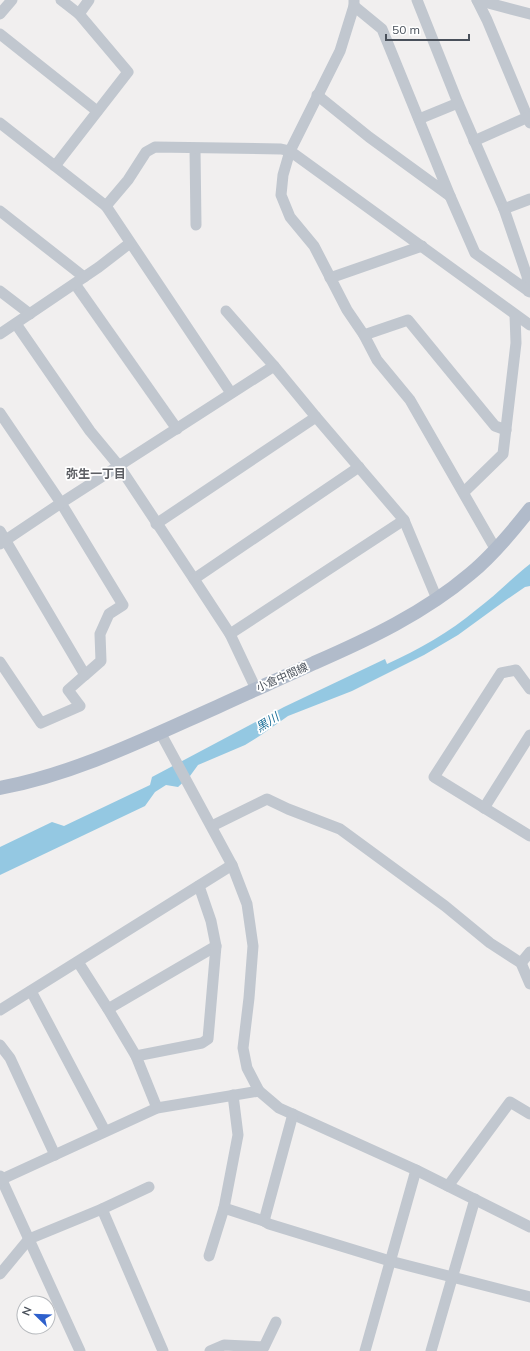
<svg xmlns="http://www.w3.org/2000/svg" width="530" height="1351" viewBox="0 0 530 1351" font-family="Mulish,'Noto Sans JP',sans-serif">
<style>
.water{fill:#94c8e2}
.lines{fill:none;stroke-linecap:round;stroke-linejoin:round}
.minor{stroke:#c1c7cf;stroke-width:11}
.major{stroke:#b1bbca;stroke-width:14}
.labels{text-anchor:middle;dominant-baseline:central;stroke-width:3.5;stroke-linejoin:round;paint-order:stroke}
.street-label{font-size:11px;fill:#49505a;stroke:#fff}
.neighbourhood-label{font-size:12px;font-weight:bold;fill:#5c5e63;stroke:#fff}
.water-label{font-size:12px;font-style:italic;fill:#1d7099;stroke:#fff}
</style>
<rect width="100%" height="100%" fill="#f1efef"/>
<!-- water -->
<path class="water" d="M530 564V586L525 587 506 600 458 635 424 655 352 691 288 716 261 735 245 745 198 765 190 776 178 787 166 785 155 792 145 806 0 875V847L52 822 64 826 150 785 152 777 284 707 385 659 387 664C418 650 450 632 476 610 495 596 511 579 530 564Z"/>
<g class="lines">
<!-- minor -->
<g class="minor">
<path d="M61 0 79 14"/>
<path d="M354 0V6L340 51 290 151 283 175 281 195 290 217 314 246 347 310 364 335 377 360 410 400 496 550"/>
<path d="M417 0 458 103 504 209 527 276 528 291"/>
<path d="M477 0 487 20 530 123"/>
<path d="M477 0 530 14"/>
<path d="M0 14 12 0"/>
<path d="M0 34 97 111"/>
<path d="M317 95 369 137 450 196 382 29 354 6"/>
<path d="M419 119 458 103"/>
<path d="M0 123 106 206 231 393"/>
<path d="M474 141 528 117"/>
<path d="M195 149 196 225"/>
<path d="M55 166 128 72 79 14 89 0"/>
<path d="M450 196 475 253 530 292"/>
<path d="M106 206 128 180 146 152 155 147 281 149 290 151 530 325"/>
<path d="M504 209 530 199"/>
<path d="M0 211 84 277"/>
<path d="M330 278 422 246"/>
<path d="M75 284 177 429"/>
<path d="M0 291 30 314"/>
<path d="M226 311 274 366"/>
<path d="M16 324 90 431 119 466 194 579 359 467"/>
<path d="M0 334 99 267 130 243"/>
<path d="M364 335 408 320 495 426 506 430"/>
<path d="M0 413 61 503 123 605 109 614 100 634 101 661 85 675 0 531"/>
<path d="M464 492 503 454 516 343 515 315"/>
<path d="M156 524 316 417"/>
<path d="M0 544 61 503 274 366 316 417 404 520 437 599"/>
<path d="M194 579 230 634 256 689"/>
<path d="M230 634 404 520"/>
<path d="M0 662 41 723 80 706 68 690 85 675"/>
<path d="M530 689 516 670 501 673 434 777 530 836"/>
<path d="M160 732 232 865 247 904 253 946 249 998 243 1048 247 1068 259 1091 279 1108 416 1170 530 1227"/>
<path d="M484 808 530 735"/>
<path d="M212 826 267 799 288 809 340 829 445 906 490 943 521 963 530 984"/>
<path d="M78 962 108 1009 136 1056 157 1108"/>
<path d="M521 963 530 952"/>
<path d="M31 991 105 1131"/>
<path d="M108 1009 216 946"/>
<path d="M0 1010 232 865"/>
<path d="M0 1045 10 1058 55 1155"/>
<path d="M136 1056 202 1043 208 1039 216 946 211 921 199 886"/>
<path d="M293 1114 264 1221 269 1224 390 1261 530 1297"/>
<path d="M0 1176 80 1351"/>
<path d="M0 1180 157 1108 259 1091"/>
<path d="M448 1186 510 1102 530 1114"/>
<path d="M224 1208 264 1221"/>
<path d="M102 1209 163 1351"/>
<path d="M209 1256 224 1208 238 1135 233 1095"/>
<path d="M0 1274 29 1239 102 1209 149 1187"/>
<path d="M210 1351 224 1345 264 1347 276 1322"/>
<path d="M365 1351 416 1170"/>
<path d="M431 1351 475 1199"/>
</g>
<!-- major -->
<path class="major" d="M0 788C77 773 145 739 217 707 249 692 282 678 314 663 369 639 424 613 470 574 493 555 512 532 530 509"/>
</g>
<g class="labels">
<!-- street labels -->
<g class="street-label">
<text transform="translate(282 677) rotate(-24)">小倉中間線</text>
</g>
<!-- neighbourhood labels -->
<g class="neighbourhood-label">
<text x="96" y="473">弥生一丁目</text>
</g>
<!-- water labels -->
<g class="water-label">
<text transform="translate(267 722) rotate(-32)">黒川</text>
</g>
</g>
<!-- north arrow -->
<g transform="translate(36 1315) rotate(293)"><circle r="19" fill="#ffffff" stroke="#b6b9bd"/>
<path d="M0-3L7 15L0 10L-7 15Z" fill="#2e60cc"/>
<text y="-6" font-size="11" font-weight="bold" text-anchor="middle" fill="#49505a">N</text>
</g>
<!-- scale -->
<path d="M386 34v6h83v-6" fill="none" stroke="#49505a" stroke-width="2"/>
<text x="392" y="34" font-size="12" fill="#49505a" stroke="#ffffff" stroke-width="3" paint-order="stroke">50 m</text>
</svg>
